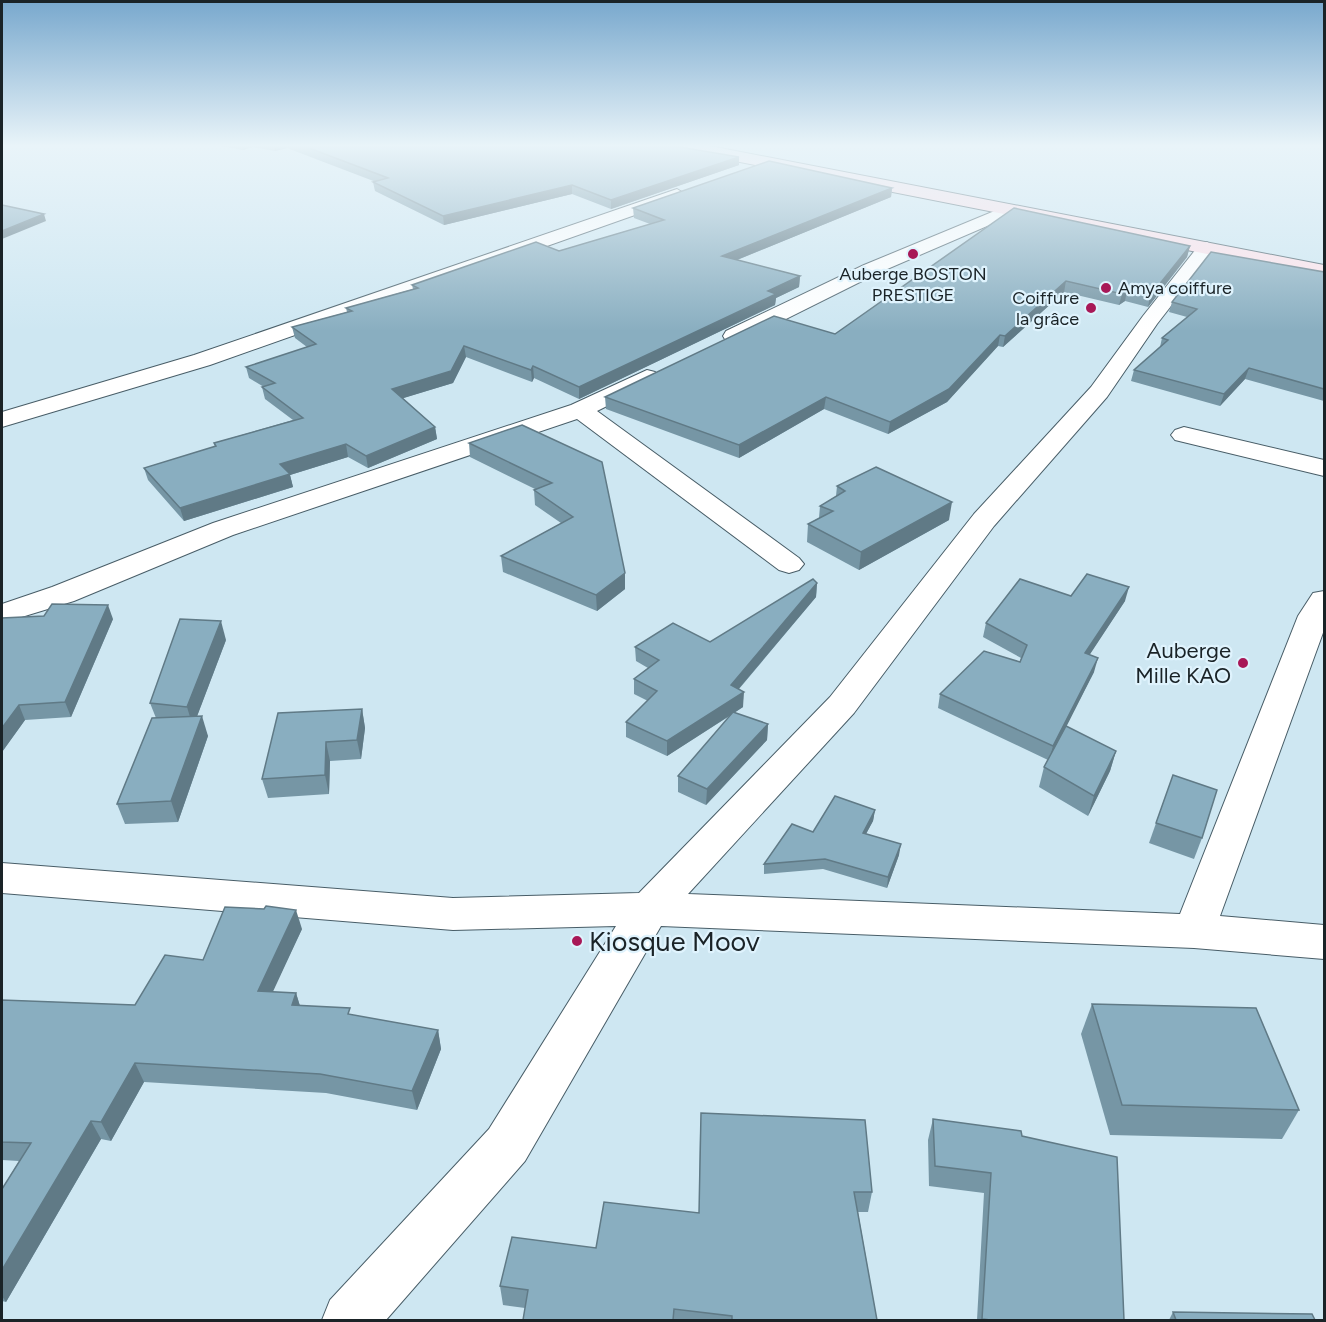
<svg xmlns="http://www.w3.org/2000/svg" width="1326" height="1322" viewBox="0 0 1326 1322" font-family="Figtree,sans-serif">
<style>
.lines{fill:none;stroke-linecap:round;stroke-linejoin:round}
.minor-casing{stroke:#485d67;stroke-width:2}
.secondary-casing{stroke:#485d67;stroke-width:2}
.minor{fill:#fff;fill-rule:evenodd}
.secondary{fill:#fee2ea;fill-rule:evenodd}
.wall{fill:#7696a5}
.shaded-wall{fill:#607a86}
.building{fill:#89aec0;stroke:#607a86;stroke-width:1.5}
.poi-dot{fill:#a81857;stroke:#dff3fd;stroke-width:2}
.labels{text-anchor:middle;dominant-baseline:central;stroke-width:4.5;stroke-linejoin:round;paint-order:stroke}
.far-poi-label{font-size:18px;fill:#1a2327;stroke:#dff3fd}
.poi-label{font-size:22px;fill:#1a2327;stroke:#dff3fd;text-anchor:end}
.near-poi-label{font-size:27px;fill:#1a2327;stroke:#dff3fd;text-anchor:start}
</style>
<rect width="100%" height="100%" fill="#cee7f2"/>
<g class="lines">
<defs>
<g id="minor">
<path d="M677 189 685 194 683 198 210 365 2 427V412L194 355Z"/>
<path d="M1009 205 1015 206 1018 210 1015 214 878 273 742 341H726L723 336 726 331 864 265Z"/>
<path d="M1207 242 1216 248 1157 324 1107 397 994 526 854 713 688 894 1180 914 1298 616 1313 593 1324 591V630L1220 916 1324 925V959L1194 948 661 926 525 1161 386 1320H322L330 1300 489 1129 616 926 453 930 2 893V863L453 898 639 893 830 697 974 514 1091 387 1143 316 1200 244Z"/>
<path d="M647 370 655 372 659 377 655 382 597 411 799 558 804 564 799 570 789 573 779 570 577 419 233 535 74 601 2 623V604L52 587 213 523 571 405Z"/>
<path d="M1184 427 1324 460V476L1175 440 1171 435 1175 430Z"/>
</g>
<path id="secondary" d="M672 145H705L1324 265V277L679 150Z"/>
</defs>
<!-- minor casing -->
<use href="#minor" class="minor-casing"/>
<!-- secondary casing -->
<use href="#secondary" class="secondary-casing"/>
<!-- minor -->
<use href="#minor" class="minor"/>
<!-- secondary -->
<use href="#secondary" class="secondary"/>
</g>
<!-- wall -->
<g class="wall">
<path d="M216 145H674V146L739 165 611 209 572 194 444 225 375 191 373 182H376L287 148 275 151 252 147 243 150Z"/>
<path d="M892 188 891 197 737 260 800 276 799 287 776 298 775 305 579 399 534 378 532 382 466 357 453 383 403 398 435 427 437 439 368 468 348 457 290 475 293 487 184 521 148 480 144 468 215 447 214 443 293 420 265 399 262 387H264L249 378 246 367 307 347 295 338 292 327 347 312 346 308 413 289 412 285 559 251 650 224 634 218 633 208Z"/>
<path d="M1190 246 1187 257 1148 307 1125 301 1119 305 1064 292 1003 347 998 346 947 402 888 434 824 409 739 458 606 409 605 397 835 334Z"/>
<path d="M1324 272V401L1245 379 1220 406 1131 381 1134 370 1160 347 1162 338 1187 317 1169 312 1172 302Z"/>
<path d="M522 425 625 589 597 611 503 572 501 556 561 523 535 505 534 490 535 489 470 457 469 443Z"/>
<path d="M837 486 949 520 859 570 807 542 808 524 819 518 820 506 836 496Z"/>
<path d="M817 583 816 597 739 689 743 707 734 713 768 724 767 740 706 805 678 792V776L731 715 667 756 626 737V722L648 701 634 694V679L648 668 636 661 635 647 710 642Z"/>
<path d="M1071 596 1125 601 1089 655 1094 672 1066 726 1116 751 1110 771 1088 816 1039 787 1044 767 1048 760 938 708 940 694 1020 662 1021 658 983 637 986 623Z"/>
<path d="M2 618 113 619 71 717 25 720 2 752Z"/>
<path d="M226 640 197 716 208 736 178 822 125 824 117 804 156 718 150 703Z"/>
<path d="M362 709 365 728 361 759 330 761 329 794 268 798 262 779Z"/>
<path d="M1173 775 1202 838 1194 859 1149 843Z"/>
<path d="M875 810 873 821 866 834 899 855 887 888 823 869 764 874V864L813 832Z"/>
<path d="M302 929 272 992 296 993 300 1006 438 1030 441 1049 417 1110 326 1093 144 1082 111 1141 101 1139 6 1302 2 1301V1189L19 1161 2 1160V1000L135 1005 203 960Z"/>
<path d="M1092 1004 1299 1110 1282 1139 1110 1135 1081 1034Z"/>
<path d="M933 1119 1022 1136 1124 1320H977L984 1193 929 1186 928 1140Z"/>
<path d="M700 1133 872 1192 868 1212H858L877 1320H523L525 1308 503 1305 500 1286 596 1248 699 1213Z"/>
<path d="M1173 1312 1315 1320H1169Z"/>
</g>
<!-- shaded-wall -->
<g class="shaded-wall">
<path d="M243 145H251L252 147 243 150Z"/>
<path d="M274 145H287V148L275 151Z"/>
<path d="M739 157V165L611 209V200Z"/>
<path d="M572 185V194L444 225 443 216Z"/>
<path d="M892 188 891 197 722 266V256Z"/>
<path d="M44 214 46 221 2 239V231Z"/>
<path d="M1190 246 1187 257 1148 307 1150 296Z"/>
<path d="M800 276 799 287 776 298 775 305 579 399V387L768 291Z"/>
<path d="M1066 281 1064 292 1003 347 1005 336Z"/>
<path d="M1127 290 1125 301 1119 305 1122 294Z"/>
<path d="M1000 335 998 346 947 402 888 434 890 422Z"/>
<path d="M464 346 466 357 453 383 394 401 392 389Z"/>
<path d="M533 366 534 378 532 382 531 370Z"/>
<path d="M1249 368 1245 379 1220 406 1224 394Z"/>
<path d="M826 397 824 409 739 458V445Z"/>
<path d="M435 427 437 439 368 468 366 456Z"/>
<path d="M346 444 348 457 290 475 293 487 184 521 180 508 280 464Z"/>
<path d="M952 502 949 520 859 570 861 552Z"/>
<path d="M625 573V589L597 611 596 595Z"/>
<path d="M817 583 816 597 730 699 731 685Z"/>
<path d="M1129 587 1125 601 1081 668 1085 653Z"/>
<path d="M108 605 113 619 71 717 65 702Z"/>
<path d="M221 621 226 640 193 727 187 707Z"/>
<path d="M1098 658 1094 672 1049 761 1053 746Z"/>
<path d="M744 692 743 707 667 756V741Z"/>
<path d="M19 705 25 720 2 752V728Z"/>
<path d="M362 709 365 728 361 759 357 740Z"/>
<path d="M202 716 208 736 178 822 171 801Z"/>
<path d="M768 724 767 740 706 805 707 789Z"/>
<path d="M326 742 330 761 329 794 325 775Z"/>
<path d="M1116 751 1110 771 1088 816 1094 796Z"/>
<path d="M875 810 873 821 861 843 863 833Z"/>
<path d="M901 844 899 855 887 888 888 877Z"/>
<path d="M296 910 302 929 264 1011 258 991Z"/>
<path d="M296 993 302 1013 292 1005Z"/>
<path d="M438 1030 441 1049 417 1110 412 1091Z"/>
<path d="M135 1063 144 1082 111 1141 101 1122Z"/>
<path d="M91 1121 101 1139 6 1302 2 1296V1270Z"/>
</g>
<!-- building -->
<g class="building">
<path d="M301 145H668L739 157 611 200 572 185 443 216 373 182 388 178Z"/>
<path d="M769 161 892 188 722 256 800 276 768 291 776 294 579 387 533 366 531 370 464 346 451 371 392 389 435 427 366 456 346 444 280 464 290 474 180 508 144 468 216 446 214 443 303 418 262 387 275 383 246 367 316 344 292 327 352 311 346 308 418 288 412 285 536 242 559 251 664 220 633 208Z"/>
<path d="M2 205 44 214 2 231Z"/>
<path d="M1014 208 1190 246 1150 296 1127 290 1122 294 1066 281 1005 336 1000 335 949 389 890 422 826 397 739 445 605 397 774 316 835 334Z"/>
<path d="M1211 252 1324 272V389L1249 368 1224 394 1134 370 1168 340 1162 338 1197 309 1172 302Z"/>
<path d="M522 425 602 462 625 573 596 595 501 556 573 517 534 490 552 483 469 443Z"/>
<path d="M876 467 952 502 861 552 808 524 833 511 820 506 845 491 837 486Z"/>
<path d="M1087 574 1129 587 1085 653 1098 658 1053 746 940 694 984 651 1020 662 1027 645 986 623 1020 579 1071 596Z"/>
<path d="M813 579 817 583 731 685 744 692 667 741 626 722 657 691 634 679 659 660 635 647 673 623 710 642Z"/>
<path d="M52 604 108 605 65 702 19 705 2 728V618L44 616Z"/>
<path d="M180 619 221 621 187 707 150 703Z"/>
<path d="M362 709 357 740 326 742 325 775 262 779 278 713Z"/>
<path d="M733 712 768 724 707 789 678 776Z"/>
<path d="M202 716 171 801 117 804 152 718Z"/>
<path d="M1066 726 1116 751 1094 796 1044 767Z"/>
<path d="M1173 775 1217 790 1202 838 1156 823Z"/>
<path d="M835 796 875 810 863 833 901 844 888 877 825 859 764 864 792 824 813 832Z"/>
<path d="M266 906 296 910 258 991 296 993 292 1005 350 1008 348 1014 438 1030 412 1091 320 1074 135 1063 101 1122 91 1121 2 1270V1189L31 1143 2 1142V1000L135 1005 165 955 203 960 225 907 264 909Z"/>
<path d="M1092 1004 1256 1008 1299 1110 1122 1105Z"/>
<path d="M701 1113 865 1120 872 1192H854L877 1320H732V1316L674 1309 673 1320H523L528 1290 500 1286 512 1237 596 1248 604 1202 699 1213Z"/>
<path d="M933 1119 1021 1131 1022 1136 1117 1157 1124 1320H991L982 1319 991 1173 935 1166Z"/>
<path d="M1173 1312 1312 1314 1315 1320H1176Z"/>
</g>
<!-- sky -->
<linearGradient id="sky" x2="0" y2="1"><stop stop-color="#78a8cd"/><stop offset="0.44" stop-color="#e9f4f9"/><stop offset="1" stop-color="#e9f4f9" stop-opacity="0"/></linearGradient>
<rect width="1326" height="331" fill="url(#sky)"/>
<!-- markers -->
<g class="poi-dot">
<circle cx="913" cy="254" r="6"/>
<circle cx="1106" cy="288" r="6"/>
<circle cx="1091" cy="308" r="6"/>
<circle cx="1243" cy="663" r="6"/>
<circle cx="577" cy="941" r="6"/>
</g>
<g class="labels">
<!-- far-poi labels -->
<g class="far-poi-label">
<text x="913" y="274">Auberge BOSTON<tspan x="913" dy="21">PRESTIGE</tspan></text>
<text x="1118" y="288" text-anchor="start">Amya coiffure</text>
<text x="1079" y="298" text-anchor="end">Coiffure<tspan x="1079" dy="21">la grâce</tspan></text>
</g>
<!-- poi labels -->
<g class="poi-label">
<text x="1231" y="650">Auberge<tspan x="1231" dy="25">Mille KAO</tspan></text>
</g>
<!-- near-poi labels -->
<g class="near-poi-label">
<text x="589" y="941">Kiosque Moov</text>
</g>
</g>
<!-- border -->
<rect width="1326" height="1322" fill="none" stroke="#1a2327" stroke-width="6"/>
</svg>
